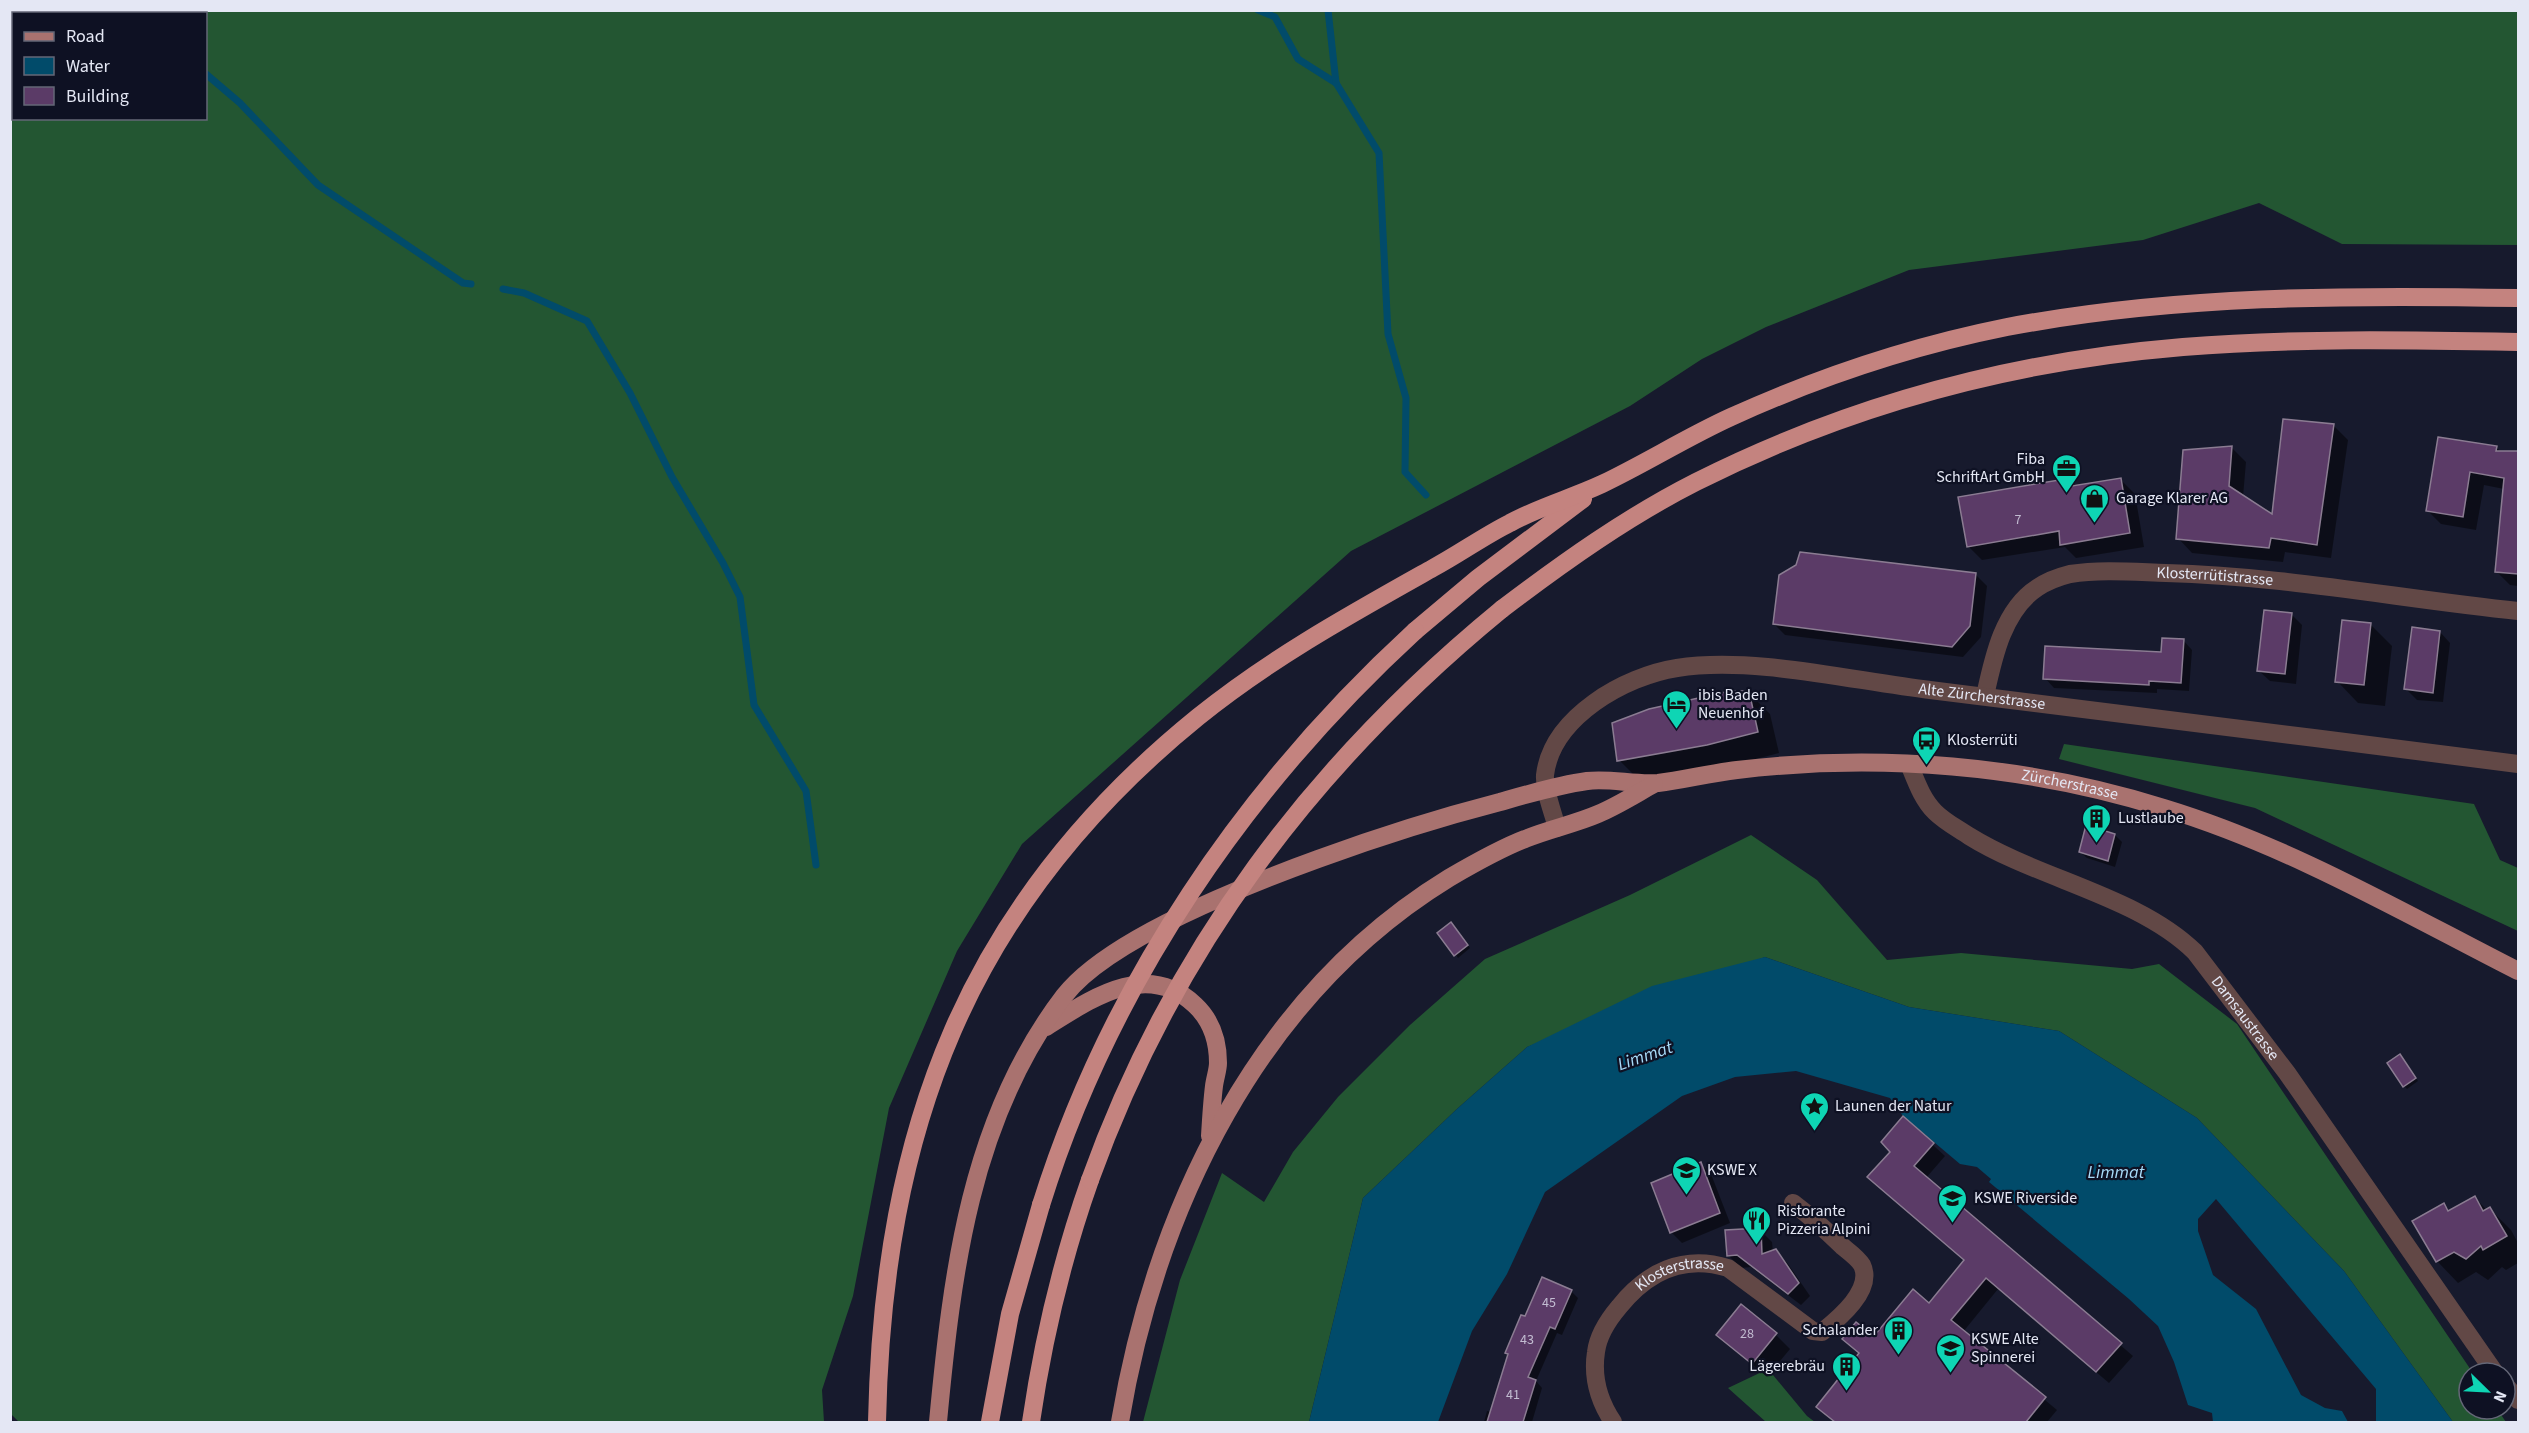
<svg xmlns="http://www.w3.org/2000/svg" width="2529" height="1433" viewBox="0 0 2529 1433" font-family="'Source Sans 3',sans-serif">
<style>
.forest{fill:#235632;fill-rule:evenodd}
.water{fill:#014b6a}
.shadow{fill:#0007}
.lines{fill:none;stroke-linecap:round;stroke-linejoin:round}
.stream{stroke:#014b6a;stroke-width:7}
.building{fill:#5b3b67;stroke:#8b7c92;stroke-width:1.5}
.minor{stroke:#624846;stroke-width:18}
.major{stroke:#a9726f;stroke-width:18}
.highway{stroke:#c4837f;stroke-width:18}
.highway-bridge{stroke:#c4837f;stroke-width:18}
.labels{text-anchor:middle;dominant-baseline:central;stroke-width:4.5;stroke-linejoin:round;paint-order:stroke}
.number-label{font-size:14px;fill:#c2bcd1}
.poi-label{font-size:16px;fill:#e4e7f4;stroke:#0e1123;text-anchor:start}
.street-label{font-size:16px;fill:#e4e7f4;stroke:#0e1123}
.water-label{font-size:18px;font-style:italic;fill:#a8dbf9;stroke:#0e1123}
</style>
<rect width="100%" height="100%" fill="#171a2d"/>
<!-- forest -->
<g class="forest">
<path d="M10 11H2518V245L2342 244 2259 203 2143 240 1909 270 1766 327 1702 359 1630 406 1351 551 1022 844 957 951 889 1108 853 1296 822 1390 824 1422H19L10 1413ZM14 14H206V118H14Z"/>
<path d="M2064 744 2474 804 2500 860 2518 868V931L2255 808 2059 759Z"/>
<path d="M1751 835 1817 880 1887 960 1961 953 2132 969 2159 964 2237 1024 2473 1373H2469V1409H2497L2506 1422H2453L2344 1271 2197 1118 2059 1031 1909 1007 1765 957 1527 1047 1458 1108 1363 1198 1309 1422H1143L1180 1280 1222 1173 1264 1202 1293 1152 1338 1097 1410 1025 1485 959 1630 895Z"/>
<path d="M1768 1369 1807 1416 1815 1422H1766L1728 1388Z"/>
</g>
<!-- water -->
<path class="water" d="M1765 957 1909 1007 2059 1031 2197 1118 2344 1271 2453 1422H2376V1389L2216 1199 2198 1219V1231L2213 1275 2256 1309 2301 1395 2325 1408 2342 1411 2348 1422H2213L2212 1413 2188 1405 2174 1362 2158 1326 2129 1299 1989 1182 1991 1179 1977 1167 1960 1164 1903 1116 1890 1098 1796 1071 1735 1077 1682 1096 1545 1192 1507 1274 1472 1331 1438 1422H1309L1363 1198 1458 1108 1527 1047 1652 986Z"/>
<!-- shadow -->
<g class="shadow">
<path d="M2333 425 2348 440 2331 558 2285 552 2283 562 2192 553 2178 538 2232 448 2246 462 2243 497 2274 516Z"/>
<path d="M2496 447 2502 453 2518 455V586L2510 585 2496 571 2504 489 2484 485 2476 530 2441 524 2427 510Z"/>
<path d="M2071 480 2078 487 2121 480 2135 494 2144 547 2076 558 2065 547 1982 560 1968 546Z"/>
<path d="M1976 575 1987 586 1981 637 1963 657 1785 635 1774 624Z"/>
<path d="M2291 614 2302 625 2296 684 2270 681 2259 671Z"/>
<path d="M2370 624 2392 646 2385 706 2358 703 2337 681Z"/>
<path d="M2440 632 2450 643 2443 702 2417 700 2406 689Z"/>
<path d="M2183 640 2192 650 2189 691 2157 689V693L2054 688 2045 678 2163 654Z"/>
<path d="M1749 693 1770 714 1779 753 1729 766 1640 781 1619 760Z"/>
<path d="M2115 835 2122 842 2115 867 2087 858 2080 852Z"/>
<path d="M1454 927 1470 948 1458 958 1456 955Z"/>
<path d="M2403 1059 2418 1081 2407 1089 2404 1086Z"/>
<path d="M1903 1118 1945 1156 1926 1178 2133 1356 2109 1383 1998 1289 1963 1332 2057 1410 2047 1422H1834L1818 1407 1860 1354 1844 1339H1874L1930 1305 1965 1261 1892 1152Z"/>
<path d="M1701 1164 1711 1174 1730 1223 1682 1243 1671 1232 1653 1184Z"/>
<path d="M2475 1198 2487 1210 2490 1209 2511 1230 2518 1243V1263L2506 1270 2502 1267 2488 1280 2476 1272 2458 1283 2437 1261 2443 1204 2450 1211Z"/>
<path d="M1760 1230 1772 1242 1773 1252 1776 1251 1788 1264 1810 1296 1801 1305 1751 1267 1741 1268 1728 1255Z"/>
<path d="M1571 1291 1578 1298 1562 1335 1557 1333 1536 1381 1542 1388 1532 1422H1484L1487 1411 1492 1412 1526 1318Z"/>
<path d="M1718 1335H1776L1790 1349 1767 1377Z"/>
</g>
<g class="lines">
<!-- stream -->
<g class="stream">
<path d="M131 10 133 14"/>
<path d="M1258 10 1275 17 1298 59 1336 83"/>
<path d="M1328 10 1336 83 1379 153 1388 334 1406 398 1405 472 1426 495"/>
<path d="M206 74 240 103 318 185 463 283 471 284"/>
<path d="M503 289 524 293 587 321 630 393 672 477 723 563 740 597 754 705 806 791 816 865"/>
</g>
</g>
<!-- building -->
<g class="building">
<path d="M2283 419 2334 424 2317 545 2271 538 2269 548 2176 539 2183 450 2232 446 2229 486 2272 514Z"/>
<path d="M2438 437 2497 446 2496 451H2518V574L2495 572 2504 478 2470 472 2463 517 2426 511Z"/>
<path d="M2071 478 2072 486 2121 478 2130 533 2060 545 2059 531 1967 547 1958 497Z"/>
<path d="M1800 552 1976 573 1970 626 1952 647 1773 624 1779 575 1796 565Z"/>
<path d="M2264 610 2292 613 2285 674 2257 671Z"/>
<path d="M2342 620 2371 623 2364 685 2335 682Z"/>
<path d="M2412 627 2440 631 2433 693 2404 689Z"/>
<path d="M2162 638 2184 639 2181 683 2149 681V685L2043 679 2045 646 2161 652Z"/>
<path d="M1730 691H1749L1758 732 1707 745 1617 761 1612 723 1649 709Z"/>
<path d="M2086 825 2115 834 2108 861 2079 852Z"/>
<path d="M1451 922 1468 945 1454 956 1437 933Z"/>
<path d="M2400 1054 2416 1078 2403 1087 2387 1063Z"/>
<path d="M1903 1116 1934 1143 1914 1166 2122 1343 2096 1372 1986 1278 1951 1320 2046 1397 2026 1422H1835L1816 1407 1859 1353 1842 1339 1856 1322 1874 1336 1913 1289 1929 1303 1964 1260 1867 1177 1890 1152 1881 1142Z"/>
<path d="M1701 1162 1720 1213 1670 1233 1651 1183Z"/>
<path d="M2475 1196 2483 1211 2490 1207 2507 1236 2483 1250 2481 1246 2466 1259 2454 1252 2436 1262 2412 1221 2444 1203 2448 1211Z"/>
<path d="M1761 1228 1762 1254 1776 1249 1799 1283 1788 1294 1737 1255 1727 1256 1725 1230Z"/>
<path d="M1542 1277 1572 1290 1555 1329 1550 1327 1528 1377 1536 1380 1523 1422H1487L1508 1354 1505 1353 1521 1315 1525 1316Z"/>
<path d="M1741 1304 1777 1333 1752 1364 1716 1335Z"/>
</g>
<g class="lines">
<!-- minor -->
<g class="minor">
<path id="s1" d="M1985 696C1993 659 2003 610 2037 588 2047 581 2058 577 2070 574 2101 569 2135 572 2166 573 2284 576 2401 599 2518 611"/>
<path id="s2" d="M1909 764C1916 781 1922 799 1935 812 1945 822 1957 828 1969 836 2038 879 2138 896 2195 952L2287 1073 2495 1373"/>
<path id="s3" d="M1557 828C1553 812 1544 791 1545 775 1552 717 1625 676 1677 668 1753 656 1853 681 1930 690 2127 714 2322 739 2518 764"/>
<path d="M2505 1385 2518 1400"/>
<path id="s4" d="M1613 1422C1599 1401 1592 1378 1596 1352 1598 1336 1608 1320 1619 1307 1647 1272 1683 1254 1728 1268L1813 1331 1822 1332C1838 1319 1874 1290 1862 1265 1858 1258 1848 1251 1842 1246 1826 1230 1810 1216 1793 1203"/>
</g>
<!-- major -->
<g class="major">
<path d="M1046 1027C1091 999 1147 959 1195 1005 1211 1020 1218 1041 1218 1063 1218 1070 1215 1078 1214 1086 1212 1102 1211 1119 1210 1136"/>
<path id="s5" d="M938 1422C952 1273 970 1119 1064 996 1108 939 1249 884 1318 859 1378 837 1438 818 1500 802 1528 794 1558 785 1587 781 1610 778 1634 785 1658 783 1684 780 1710 773 1737 770 1879 753 2027 765 2164 808 2289 846 2402 912 2518 971"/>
<path d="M1120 1422C1156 1208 1258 995 1449 878 1473 864 1499 849 1525 839 1549 829 1575 824 1598 814 1617 806 1636 794 1654 784"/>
</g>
<!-- highway -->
<g class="highway">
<path d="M1502 609C1564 562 1627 517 1696 482 1849 405 2013 361 2183 347 2295 338 2407 340 2518 342"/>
<path d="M1415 631 1478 578 1583 499"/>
<path d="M877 1422C883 1130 966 905 1198 717 1271 658 1351 614 1433 568 1459 554 1484 536 1510 523 1539 507 1572 498 1602 484 1646 463 1687 437 1731 417 1819 377 1912 346 2007 327 2176 295 2347 295 2518 298"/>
<path d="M990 1422 1010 1314 1041 1205"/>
<path d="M1031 1422C1043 1340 1062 1259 1090 1180"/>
</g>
<!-- highway-bridge -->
<g class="highway-bridge">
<path d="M1090 1180C1173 949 1313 764 1502 609"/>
<path d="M1041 1205C1110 984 1245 787 1415 631"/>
</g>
</g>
<!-- icons -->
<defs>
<symbol id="office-pin" viewBox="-11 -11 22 30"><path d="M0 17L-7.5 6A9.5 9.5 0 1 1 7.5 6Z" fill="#0ed5b4" stroke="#0e1123"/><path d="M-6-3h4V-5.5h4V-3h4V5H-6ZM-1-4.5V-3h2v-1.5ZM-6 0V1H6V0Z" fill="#111"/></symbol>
<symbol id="shop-pin" viewBox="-11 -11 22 30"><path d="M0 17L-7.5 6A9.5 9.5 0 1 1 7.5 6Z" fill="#0ed5b4" stroke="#0e1123"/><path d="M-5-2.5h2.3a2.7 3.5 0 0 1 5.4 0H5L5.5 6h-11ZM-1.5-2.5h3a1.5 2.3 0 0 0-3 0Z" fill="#111"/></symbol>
<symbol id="hotel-pin" viewBox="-11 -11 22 30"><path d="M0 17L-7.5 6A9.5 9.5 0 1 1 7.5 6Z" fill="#0ed5b4" stroke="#0e1123"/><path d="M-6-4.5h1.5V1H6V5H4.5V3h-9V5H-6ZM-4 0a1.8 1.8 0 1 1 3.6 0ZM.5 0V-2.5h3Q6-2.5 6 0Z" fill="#111"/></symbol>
<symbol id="bus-pin" viewBox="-11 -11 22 30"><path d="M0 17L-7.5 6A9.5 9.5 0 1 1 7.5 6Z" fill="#0ed5b4" stroke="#0e1123"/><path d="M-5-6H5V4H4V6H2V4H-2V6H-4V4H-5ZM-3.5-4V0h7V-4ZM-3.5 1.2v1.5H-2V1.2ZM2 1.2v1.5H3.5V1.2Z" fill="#111"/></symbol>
<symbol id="building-pin" viewBox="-11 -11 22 30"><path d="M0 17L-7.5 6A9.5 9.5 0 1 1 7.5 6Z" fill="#0ed5b4" stroke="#0e1123"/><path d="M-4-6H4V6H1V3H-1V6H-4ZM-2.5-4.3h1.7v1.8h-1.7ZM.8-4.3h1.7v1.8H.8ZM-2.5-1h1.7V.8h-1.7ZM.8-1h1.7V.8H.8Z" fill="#111"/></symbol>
<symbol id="sight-pin" viewBox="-11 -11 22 30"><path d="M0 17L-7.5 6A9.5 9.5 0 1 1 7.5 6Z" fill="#0ed5b4" stroke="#0e1123"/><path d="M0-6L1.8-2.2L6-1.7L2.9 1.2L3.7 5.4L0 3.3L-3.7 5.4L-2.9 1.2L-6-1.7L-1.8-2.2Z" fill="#111"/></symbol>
<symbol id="school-pin" viewBox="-11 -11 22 30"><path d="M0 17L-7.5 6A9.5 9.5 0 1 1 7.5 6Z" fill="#0ed5b4" stroke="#0e1123"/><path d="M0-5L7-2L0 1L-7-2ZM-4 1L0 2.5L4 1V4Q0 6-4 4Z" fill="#111"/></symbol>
<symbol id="restaurant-pin" viewBox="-11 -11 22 30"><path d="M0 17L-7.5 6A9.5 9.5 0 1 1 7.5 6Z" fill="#0ed5b4" stroke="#0e1123"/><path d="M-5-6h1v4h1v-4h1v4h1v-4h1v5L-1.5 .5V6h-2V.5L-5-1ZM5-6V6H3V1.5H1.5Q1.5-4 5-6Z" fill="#111"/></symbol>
</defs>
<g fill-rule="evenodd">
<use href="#office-pin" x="2050" y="452" width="33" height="45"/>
<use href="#shop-pin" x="2078" y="482" width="33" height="45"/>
<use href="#hotel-pin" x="1660" y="688" width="33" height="45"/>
<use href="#bus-pin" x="1910" y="724" width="33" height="45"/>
<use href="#building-pin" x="2080" y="802" width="33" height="45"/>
<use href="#sight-pin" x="1798" y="1090" width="33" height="45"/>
<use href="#school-pin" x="1670" y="1154" width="33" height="45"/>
<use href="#school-pin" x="1936" y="1182" width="33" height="45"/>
<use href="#restaurant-pin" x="1740" y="1204" width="33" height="45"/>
<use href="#building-pin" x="1882" y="1314" width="33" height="45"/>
<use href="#school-pin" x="1934" y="1332" width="33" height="45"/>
<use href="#building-pin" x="1830" y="1350" width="33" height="45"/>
</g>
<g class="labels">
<!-- number labels -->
<g class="number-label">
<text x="2018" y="520">7</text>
<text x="1549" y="1303">45</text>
<text x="1747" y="1334">28</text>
<text x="1527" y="1340">43</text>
<text x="1513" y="1395">41</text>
</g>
<!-- poi labels -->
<g class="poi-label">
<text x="2045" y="459" text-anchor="end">Fiba<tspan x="2045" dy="18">SchriftArt GmbH</tspan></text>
<text x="2116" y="498">Garage Klarer AG</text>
<text x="1698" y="695">ibis Baden<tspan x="1698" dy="18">Neuenhof</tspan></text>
<text x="1947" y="740">Klosterrüti</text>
<text x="2118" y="818">Lustlaube</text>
<text x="1835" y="1106">Launen der Natur</text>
<text x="1707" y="1170">KSWE X</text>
<text x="1974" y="1198">KSWE Riverside</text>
<text x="1777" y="1211">Ristorante<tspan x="1777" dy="18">Pizzeria Alpini</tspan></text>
<text x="1878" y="1330" text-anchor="end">Schalander</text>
<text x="1971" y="1339">KSWE Alte<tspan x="1971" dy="18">Spinnerei</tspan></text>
<text x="1825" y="1366" text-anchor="end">Lägerebräu</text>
</g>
<!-- street labels -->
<g class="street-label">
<text stroke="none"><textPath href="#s1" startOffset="304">Klosterrütistrasse</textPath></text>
<text stroke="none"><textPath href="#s3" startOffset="542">Alte Zürcherstrasse</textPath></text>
<text stroke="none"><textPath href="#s5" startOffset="1508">Zürcherstrasse</textPath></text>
<text stroke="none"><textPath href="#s2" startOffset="435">Damsaustrasse</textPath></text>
<text stroke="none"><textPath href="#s4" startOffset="198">Klosterstrasse</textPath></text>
</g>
<!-- water labels -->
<g class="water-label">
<text transform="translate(1645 1056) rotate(-19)">Limmat</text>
<text x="2116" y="1172">Limmat</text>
</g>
</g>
<!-- border -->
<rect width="2529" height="1433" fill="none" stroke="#e4e7f4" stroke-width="24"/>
<!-- legend -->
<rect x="12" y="12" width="195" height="108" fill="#0e1123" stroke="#646777" stroke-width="1.5"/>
<rect x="24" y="32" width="30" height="9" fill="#a9726f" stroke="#646777" stroke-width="1.5"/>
<text x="66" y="42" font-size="18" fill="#e4e7f4">Road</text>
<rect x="24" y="57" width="30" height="18" fill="#014b6a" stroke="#646777" stroke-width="1.5"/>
<text x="66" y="72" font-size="18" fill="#e4e7f4">Water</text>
<rect x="24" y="87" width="30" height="18" fill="#5b3b67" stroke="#646777" stroke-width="1.5"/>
<text x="66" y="102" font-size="18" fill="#e4e7f4">Building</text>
<!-- north arrow -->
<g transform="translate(2487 1391) rotate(114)"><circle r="28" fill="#0e1123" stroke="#646777" stroke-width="1.5"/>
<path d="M0-4.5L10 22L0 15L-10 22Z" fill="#0ed5b4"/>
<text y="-9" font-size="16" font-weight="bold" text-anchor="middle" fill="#e4e7f4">N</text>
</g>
</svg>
